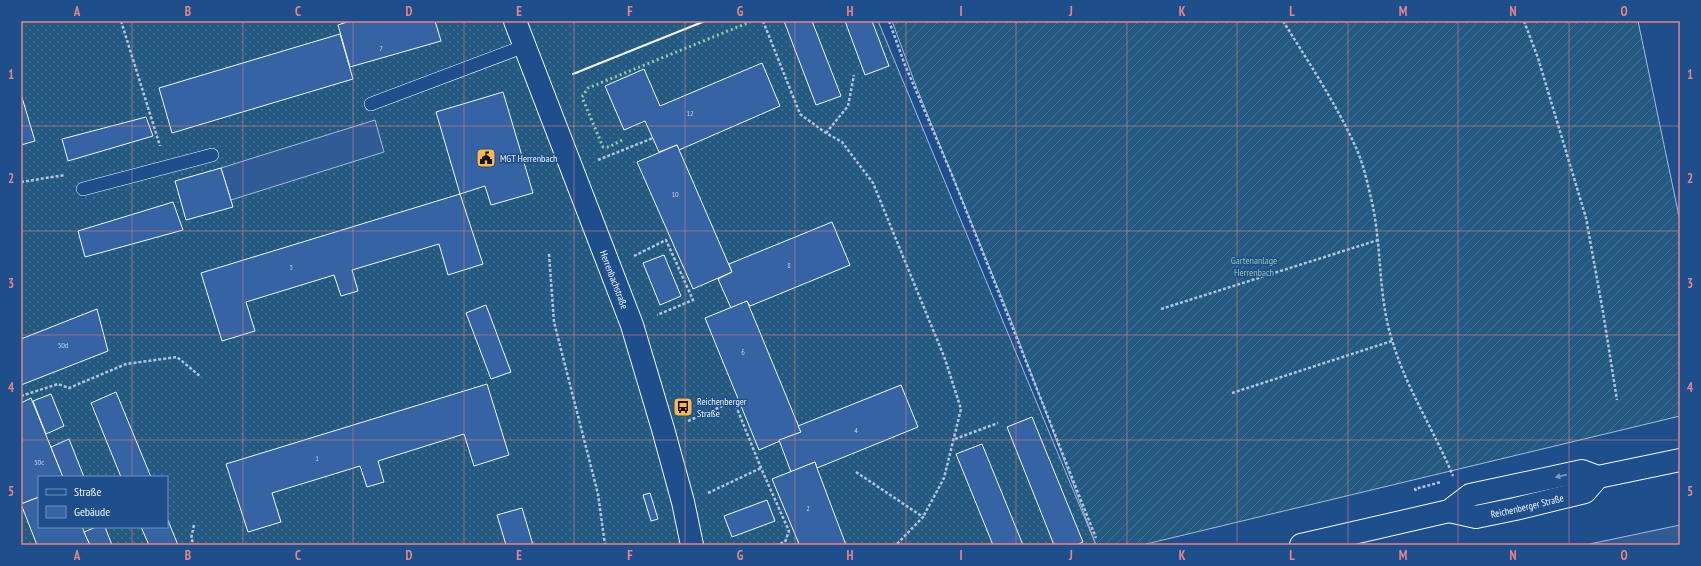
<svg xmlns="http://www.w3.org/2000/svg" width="1701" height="566" viewBox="0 0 1701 566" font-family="'PT Sans Narrow',sans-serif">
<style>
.grass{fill:url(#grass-dots);stroke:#a8bbd7;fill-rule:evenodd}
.garden{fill:url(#garden-furrows);stroke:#a8bbd7}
.parking{fill:#305b95;stroke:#a8bbd7}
.building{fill:#3563a3;stroke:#f2f6ff}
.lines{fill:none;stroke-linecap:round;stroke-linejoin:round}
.service-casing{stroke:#f2f6ff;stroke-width:14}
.minor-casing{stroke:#f2f6ff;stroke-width:24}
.tertiary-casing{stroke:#f2f6ff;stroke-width:24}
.path{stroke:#b3c4dc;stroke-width:2.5;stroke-dasharray:3 2;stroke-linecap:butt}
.service{stroke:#1f4e8c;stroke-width:13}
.minor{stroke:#1f4e8c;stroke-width:22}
.tertiary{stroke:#1f4e8c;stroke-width:22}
.hedge{stroke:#97c8a6;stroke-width:3;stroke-dasharray:2 3;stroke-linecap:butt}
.wall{stroke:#f2f6ff;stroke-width:2}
.oneway{fill:#7e9ac0}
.grid{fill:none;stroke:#e38589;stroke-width:1;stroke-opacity:0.55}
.labels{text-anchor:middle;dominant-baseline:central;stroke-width:3;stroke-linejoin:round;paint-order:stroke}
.number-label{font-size:8px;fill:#c3d1e8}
.poi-label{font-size:10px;fill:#f2f6ff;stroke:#1f4e8c;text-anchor:start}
.park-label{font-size:10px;fill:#97c8a6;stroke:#1f4e8c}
.street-label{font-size:10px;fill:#f2f6ff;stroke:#1f4e8c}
.neatline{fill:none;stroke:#e38589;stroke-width:1.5}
.grid-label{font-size:13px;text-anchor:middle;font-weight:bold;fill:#e38589}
</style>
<defs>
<pattern id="grass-dots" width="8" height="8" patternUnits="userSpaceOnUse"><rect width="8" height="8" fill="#245a82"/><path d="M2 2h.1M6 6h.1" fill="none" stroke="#447295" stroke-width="1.8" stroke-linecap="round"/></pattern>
<pattern id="garden-furrows" width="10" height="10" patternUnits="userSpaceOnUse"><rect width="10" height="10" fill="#245a82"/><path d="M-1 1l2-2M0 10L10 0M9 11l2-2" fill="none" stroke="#447295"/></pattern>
</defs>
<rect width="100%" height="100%" fill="#1f4e8c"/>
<!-- grass -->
<path class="grass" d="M21 21H878L1096 545H21ZM39 477H167V527H39Z"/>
<!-- garden -->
<path class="garden" d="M892 21H1638L1680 221V416L1142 545H1096L1011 320 916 86Z"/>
<!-- parking -->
<g class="parking">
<path d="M375 120 384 152 231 200 221 168Z"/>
<path d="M1680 525V545H1585Z"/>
</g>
<!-- building -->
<g class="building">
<path d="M350 21H435L441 41 350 67 338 25Z"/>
<path d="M784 21H812L841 96 816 105Z"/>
<path d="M845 21H872L889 66 865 75Z"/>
<path d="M340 34 353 79 172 133 159 88Z"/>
<path d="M762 63 780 106 679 150 677 145 659 152 645 121 624 130 605 86 644 69 660 106Z"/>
<path d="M503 92 533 193 491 205 485 186 460 194 436 112Z"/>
<path d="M21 94 35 141 21 145Z"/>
<path d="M146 117 153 136 68 161 62 139Z"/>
<path d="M677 145 732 272 693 289 637 162Z"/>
<path d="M221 168 233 207 186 220 175 181Z"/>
<path d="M460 194 483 264 448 275 439 244 352 270 358 291 341 296 334 275 246 302 255 331 222 341 201 273Z"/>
<path d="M173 202 183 230 85 257 78 231Z"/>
<path d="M832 222 850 265 750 306 747 301 731 308 718 279 732 272 729 264Z"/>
<path d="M664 255 681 296 660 305 643 263Z"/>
<path d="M747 301 801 432 759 450 705 318Z"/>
<path d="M486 305 511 372 491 379 466 313Z"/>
<path d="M97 309 108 351 21 385V339Z"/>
<path d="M487 384 509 455 474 466 464 434 378 461 384 482 367 487 360 466 272 493 281 522 248 532 226 464Z"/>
<path d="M901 385 918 427 817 468 815 462 791 472 779 440 801 432 798 426Z"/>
<path d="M116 392 151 477H121L91 403Z"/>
<path d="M51 394 64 426 46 434 33 401Z"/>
<path d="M31 398 63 477H39V497L21 504V403Z"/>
<path d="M1032 417 1083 542 1076 545H1054L1007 427Z"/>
<path d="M69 439 84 477H63L51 447Z"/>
<path d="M982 444 1023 545H993L956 454Z"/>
<path d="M815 462 817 468 846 545H797L799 544 772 479Z"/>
<path d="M650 493 658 519 651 521 643 495Z"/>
<path d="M39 497V527H82L90 545H37L21 504Z"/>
<path d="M767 500 775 521 732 537 724 516Z"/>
<path d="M522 508 533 545H506L497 515Z"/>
<path d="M167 518 178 545H149L141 527H167Z"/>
<path d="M96 527H105L112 545H90L84 532Z"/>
</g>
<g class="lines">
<defs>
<g id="service">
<path d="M371 104 525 46"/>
<path d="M83 189 212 155"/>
</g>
<g id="minor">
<path id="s1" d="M515 21 632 325 663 429 683 502 692 545"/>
</g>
<g id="tertiary">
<path id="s2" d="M1449 511 1476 517 1515 509 1585 492 1598 477"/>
<path d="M1301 545 1449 511 1470 495 1582 471 1598 477 1680 460"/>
</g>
</defs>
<!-- service casing -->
<use href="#service" class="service-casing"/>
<!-- minor casing -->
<use href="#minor" class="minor-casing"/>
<!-- tertiary casing -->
<use href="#tertiary" class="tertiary-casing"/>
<!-- path -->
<g class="path">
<path d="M121 21 160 146"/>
<path d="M763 21 800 114 826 133 842 142 873 183 945 359 961 409 944 478 923 517"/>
<path d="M889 21 905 65 952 175 1096 538"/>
<path d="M1283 21C1309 63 1337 105 1357 150 1364 166 1368 186 1372 202 1382 248 1378 296 1392 340 1406 388 1434 430 1453 476"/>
<path d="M1524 21 1538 58 1586 218 1603 312 1617 400"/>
<path d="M826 133 848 106 854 75"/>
<path d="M598 160 653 138"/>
<path d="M21 182 65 175"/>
<path d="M549 254 554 322 598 494 605 545"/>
<path d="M634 256 666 240 693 300 657 315"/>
<path d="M1161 309 1378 240"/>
<path d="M1232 393 1392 341"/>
<path d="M21 396 58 384 69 388 126 364 177 357 201 377"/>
<path d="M688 421 734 401 761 468 789 531 785 542 777 545"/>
<path d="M955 439 998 423"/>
<path d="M856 472 923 517 896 545"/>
<path d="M1416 491 1415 489 1441 482"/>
<path d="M708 493 761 468"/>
<path d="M194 525 191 539 195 545"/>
<path d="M267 545H268"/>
</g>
<!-- service -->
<use href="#service" class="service"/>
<!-- minor -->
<use href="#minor" class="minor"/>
<!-- tertiary -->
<use href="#tertiary" class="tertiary"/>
<!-- hedge -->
<path class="hedge" d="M622 140 609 147H603L582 97 588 88 750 22"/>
<!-- wall -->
<path class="wall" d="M573 74 705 21"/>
</g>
<!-- one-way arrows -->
<defs><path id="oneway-solid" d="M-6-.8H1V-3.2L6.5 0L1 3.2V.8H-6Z"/></defs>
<use class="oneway" href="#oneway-solid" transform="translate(1561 476) rotate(167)"/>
<!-- grid -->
<path class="grid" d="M132 21V477M243 21V545M353 21V545M464 21V545M574 21V545M685 21V545M795 21V545M906 21V545M1016 21V545M1127 21V545M1237 21V545M1348 21V545M1458 21V545M1569 21V545M21 126H1680M21 231H1680M21 335H1680M21 440H1680M132 527V545"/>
<!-- icons -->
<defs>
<symbol id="civic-square" viewBox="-11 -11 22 22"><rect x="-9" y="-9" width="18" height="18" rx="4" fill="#ffb74d" stroke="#1f4e8c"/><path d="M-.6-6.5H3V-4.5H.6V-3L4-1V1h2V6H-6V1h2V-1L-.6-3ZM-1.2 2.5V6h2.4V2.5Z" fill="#111"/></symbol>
<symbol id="bus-square" viewBox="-11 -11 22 22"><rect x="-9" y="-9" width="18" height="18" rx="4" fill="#ffb74d" stroke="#1f4e8c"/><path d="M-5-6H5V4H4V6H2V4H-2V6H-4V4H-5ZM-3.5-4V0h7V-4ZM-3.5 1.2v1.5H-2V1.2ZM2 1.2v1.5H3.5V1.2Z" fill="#111"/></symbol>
</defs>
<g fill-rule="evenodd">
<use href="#civic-square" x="475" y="147" width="22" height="22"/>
<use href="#bus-square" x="672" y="396" width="22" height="22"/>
</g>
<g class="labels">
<!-- number labels -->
<g class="number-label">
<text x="381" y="48">7</text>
<text x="690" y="113">12</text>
<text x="675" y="194">10</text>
<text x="789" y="265">8</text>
<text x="291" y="267">3</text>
<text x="63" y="345">50d</text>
<text x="743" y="352">6</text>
<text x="856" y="430">4</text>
<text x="317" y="458">1</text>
<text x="39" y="462">50c</text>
<text x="808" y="508">2</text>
</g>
<!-- poi labels -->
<g class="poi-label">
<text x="500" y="158">MGT Herrenbach</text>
<text x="697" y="401">Reichenberger<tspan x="697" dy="12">Straße</tspan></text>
</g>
<!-- park labels -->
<g class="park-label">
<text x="1254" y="260">Gartenanlage<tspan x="1254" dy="12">Herrenbach</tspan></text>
</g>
<!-- street labels -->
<g class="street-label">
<text stroke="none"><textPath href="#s1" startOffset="277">Herrenbachstraße</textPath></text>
<text stroke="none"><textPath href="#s2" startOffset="80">Reichenberger Straße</textPath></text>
</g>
</g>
<!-- border -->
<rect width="1701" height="566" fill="none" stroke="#1f4e8c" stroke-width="44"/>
<!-- legend -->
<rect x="38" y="476" width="130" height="52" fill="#1f4e8c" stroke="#7391ba"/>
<rect x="46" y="489" width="20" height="6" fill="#1f4e8c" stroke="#7391ba"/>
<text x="74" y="496" font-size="12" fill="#f2f6ff">Straße</text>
<rect x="46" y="506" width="20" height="12" fill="#3563a3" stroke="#7391ba"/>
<text x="74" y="516" font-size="12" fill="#f2f6ff">Gebäude</text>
<rect x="22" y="22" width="1657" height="522" class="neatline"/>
<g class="grid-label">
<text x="77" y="16">A</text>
<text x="188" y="16">B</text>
<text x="298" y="16">C</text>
<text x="409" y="16">D</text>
<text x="519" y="16">E</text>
<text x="630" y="16">F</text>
<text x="740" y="16">G</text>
<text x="850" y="16">H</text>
<text x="961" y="16">I</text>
<text x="1071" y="16">J</text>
<text x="1182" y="16">K</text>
<text x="1292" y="16">L</text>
<text x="1403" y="16">M</text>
<text x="1513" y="16">N</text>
<text x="1624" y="16">O</text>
<text x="11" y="79">1</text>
<text x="1690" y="79">1</text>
<text x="11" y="183">2</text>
<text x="1690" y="183">2</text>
<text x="11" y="288">3</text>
<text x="1690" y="288">3</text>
<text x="11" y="392">4</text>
<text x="1690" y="392">4</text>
<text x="11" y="496">5</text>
<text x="1690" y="496">5</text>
<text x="77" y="560">A</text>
<text x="188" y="560">B</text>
<text x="298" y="560">C</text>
<text x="409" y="560">D</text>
<text x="519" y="560">E</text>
<text x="630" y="560">F</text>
<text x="740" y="560">G</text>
<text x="850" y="560">H</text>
<text x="961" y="560">I</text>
<text x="1071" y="560">J</text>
<text x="1182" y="560">K</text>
<text x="1292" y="560">L</text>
<text x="1403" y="560">M</text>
<text x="1513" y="560">N</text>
<text x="1624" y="560">O</text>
</g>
</svg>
